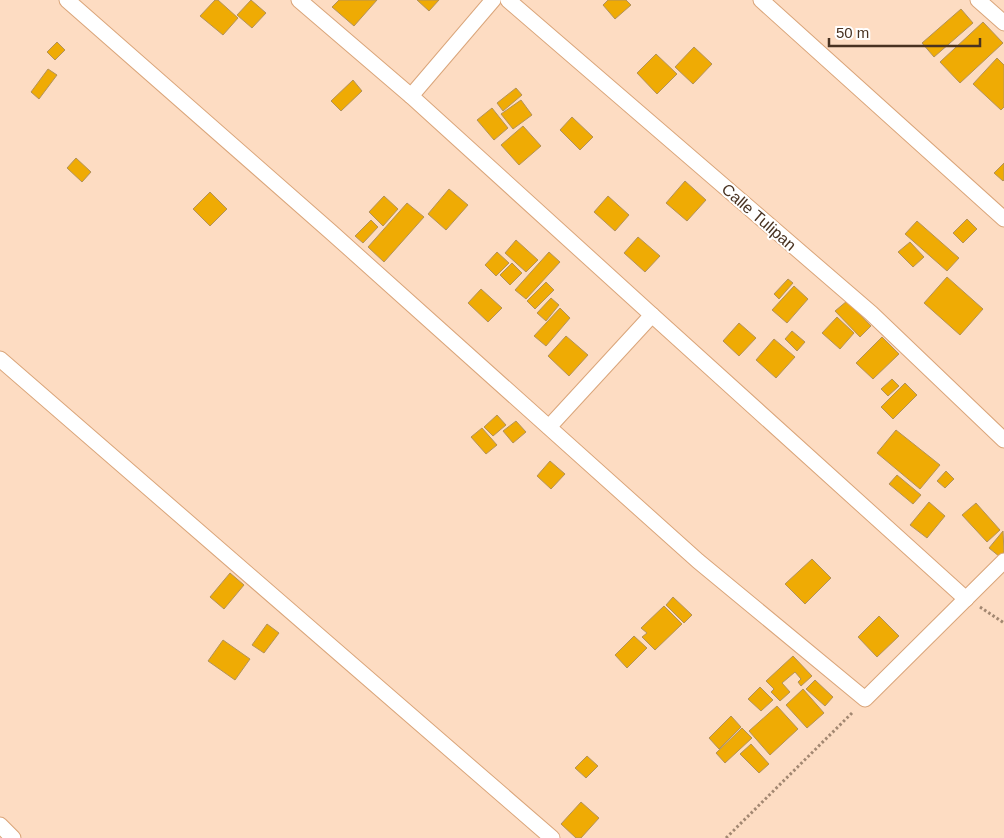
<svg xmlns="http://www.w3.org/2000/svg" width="1004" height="838" viewBox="0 0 1004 838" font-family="Arial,sans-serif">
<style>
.building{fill:#efab04;stroke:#b39259}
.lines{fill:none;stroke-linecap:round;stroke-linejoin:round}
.street-casing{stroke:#daa57a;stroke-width:17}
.path{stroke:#a28771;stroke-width:3;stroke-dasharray:2.5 2.5;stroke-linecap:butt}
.street{stroke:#fff;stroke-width:15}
.labels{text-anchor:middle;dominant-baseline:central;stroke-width:4;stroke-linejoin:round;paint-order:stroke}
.street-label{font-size:16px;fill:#483221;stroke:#fff}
</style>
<rect width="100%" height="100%" fill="#fddcc2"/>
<!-- building -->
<g class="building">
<path d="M215 0H218L238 18 223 35 200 16Z"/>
<path d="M251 0 266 13 252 28 237 15Z"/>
<path d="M339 0H377L354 26 332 7Z"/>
<path d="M417 0H439L429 11Z"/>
<path d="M608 0H626L631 5 615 19 603 5Z"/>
<path d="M961 9 973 23 934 57 922 43Z"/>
<path d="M983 22 1003 43 960 83 940 62Z"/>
<path d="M57 42 65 50 55 60 47 52Z"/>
<path d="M694 47 712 64 693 84 675 67Z"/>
<path d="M656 54 677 74 657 94 637 73Z"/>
<path d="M997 58 1004 65V107L1001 110 973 84Z"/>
<path d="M48 69 57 75 39 99 31 92Z"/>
<path d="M353 80 362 91 341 111 331 101Z"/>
<path d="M516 88 522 95 503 111 497 103Z"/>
<path d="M521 100 532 115 513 129 501 114Z"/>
<path d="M492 108 508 128 494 140 477 120Z"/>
<path d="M572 117 593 137 580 150 560 130Z"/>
<path d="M523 126 541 146 519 165 501 145Z"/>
<path d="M76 158 91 172 82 182 67 168Z"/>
<path d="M1004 163V180L1003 181 994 173Z"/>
<path d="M685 181 706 200 687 221 666 203Z"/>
<path d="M449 189 468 205 446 230 428 214Z"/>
<path d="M210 192 227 209 210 226 193 209Z"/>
<path d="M384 196 398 209 383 226 369 212Z"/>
<path d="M608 196 629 215 615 231 594 212Z"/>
<path d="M407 203 424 217 384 262 368 247Z"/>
<path d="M967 219 977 229 963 243 953 233Z"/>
<path d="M371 220 378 227 363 243 355 236Z"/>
<path d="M917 221 959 258 947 271 905 234Z"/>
<path d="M638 237 660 256 645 272 624 253Z"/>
<path d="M516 240 538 260 526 272 505 253Z"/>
<path d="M910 242 924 257 913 267 898 252Z"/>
<path d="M497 252 509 263 496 276 485 265Z"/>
<path d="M549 252 560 262 526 299 515 290Z"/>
<path d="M512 263 522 273 510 285 500 275Z"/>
<path d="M947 277 983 309 960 335 924 303Z"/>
<path d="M788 279 793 283 779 299 774 294Z"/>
<path d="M546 282 554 290 535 309 527 301Z"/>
<path d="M794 286 808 299 787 323 772 310Z"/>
<path d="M481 289 502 308 488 322 468 303Z"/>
<path d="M551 298 559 305 546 321 537 313Z"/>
<path d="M847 301 871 326 860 337 835 311Z"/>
<path d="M560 308 570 318 546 346 534 336Z"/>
<path d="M837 317 854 333 840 349 822 333Z"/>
<path d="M739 323 756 338 739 356 723 341Z"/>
<path d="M792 331 805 342 797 351 785 339Z"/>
<path d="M566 336 588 355 569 376 548 356Z"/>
<path d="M882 337 899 354 873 379 856 363Z"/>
<path d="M774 339 795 357 776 378 756 360Z"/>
<path d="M892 379 899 386 888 396 881 389Z"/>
<path d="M905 383 917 395 893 419 881 407Z"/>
<path d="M497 415 506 425 493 436 484 427Z"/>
<path d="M516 421 526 432 513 443 503 431Z"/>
<path d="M482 428 497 445 486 454 471 437Z"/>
<path d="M896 430 940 465 920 489 877 453Z"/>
<path d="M550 461 565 474 551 489 537 476Z"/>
<path d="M946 471 954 479 945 488 937 481Z"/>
<path d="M897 475 921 495 913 504 889 484Z"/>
<path d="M929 502 945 516 927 538 910 525Z"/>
<path d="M976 503 1000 530 987 542 962 515Z"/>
<path d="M1003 531 1004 552 1000 557 989 548Z"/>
<path d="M812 559 831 578 805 604 785 584Z"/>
<path d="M230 573 244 585 224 609 210 597Z"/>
<path d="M673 597 692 615 684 623 666 605Z"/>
<path d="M664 606 682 624 655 650 642 637 647 633 641 628Z"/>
<path d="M879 616 899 636 877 657 858 637Z"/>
<path d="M267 624 279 633 264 653 252 645Z"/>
<path d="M634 636 647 648 627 668 615 655Z"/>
<path d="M223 640 250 659 235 680 208 661Z"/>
<path d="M793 656 812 676 801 686 798 682 801 679 795 672 782 683 790 692 780 701 771 692 774 689 766 681Z"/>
<path d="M815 680 833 697 825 706 806 689Z"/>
<path d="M760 687 773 700 761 711 748 699Z"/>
<path d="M803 689 824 713 807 728 786 705Z"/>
<path d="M777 706 798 729 770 755 749 731Z"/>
<path d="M731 716 741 727 719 749 709 738Z"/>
<path d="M742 728 752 738 725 763 716 753Z"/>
<path d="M751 744 769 764 759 773 740 754Z"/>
<path d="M587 756 598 766 586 778 575 768Z"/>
<path d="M581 802 599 818 581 838H576L561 824Z"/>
</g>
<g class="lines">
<defs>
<g id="street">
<path d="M67 0 331 232 698 561 865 699 1004 561"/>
<path d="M299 0 411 96 652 315 966 599"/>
<path d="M508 0 871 313 1004 440"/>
<path d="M761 0 1004 219"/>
<path d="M978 0 1004 23"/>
<path d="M411 96 493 0"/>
<path d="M0 359 552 838"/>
<path d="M549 427 652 315"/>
<path d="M0 825 13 838"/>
</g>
</defs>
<!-- street casing -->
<use href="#street" class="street-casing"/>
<!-- path -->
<g class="path">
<path d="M980 607 1004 623"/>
<path d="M726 838 853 712"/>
</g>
<!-- street -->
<use href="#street" class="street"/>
</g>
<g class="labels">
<!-- street labels -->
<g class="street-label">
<text transform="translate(759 217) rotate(41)">Calle Tulipan</text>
</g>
</g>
<!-- scale -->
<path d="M829 38v8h151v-8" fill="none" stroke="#483221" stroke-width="2.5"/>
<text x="836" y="38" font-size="15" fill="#483221" stroke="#ffffff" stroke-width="4" paint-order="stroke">50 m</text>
</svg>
